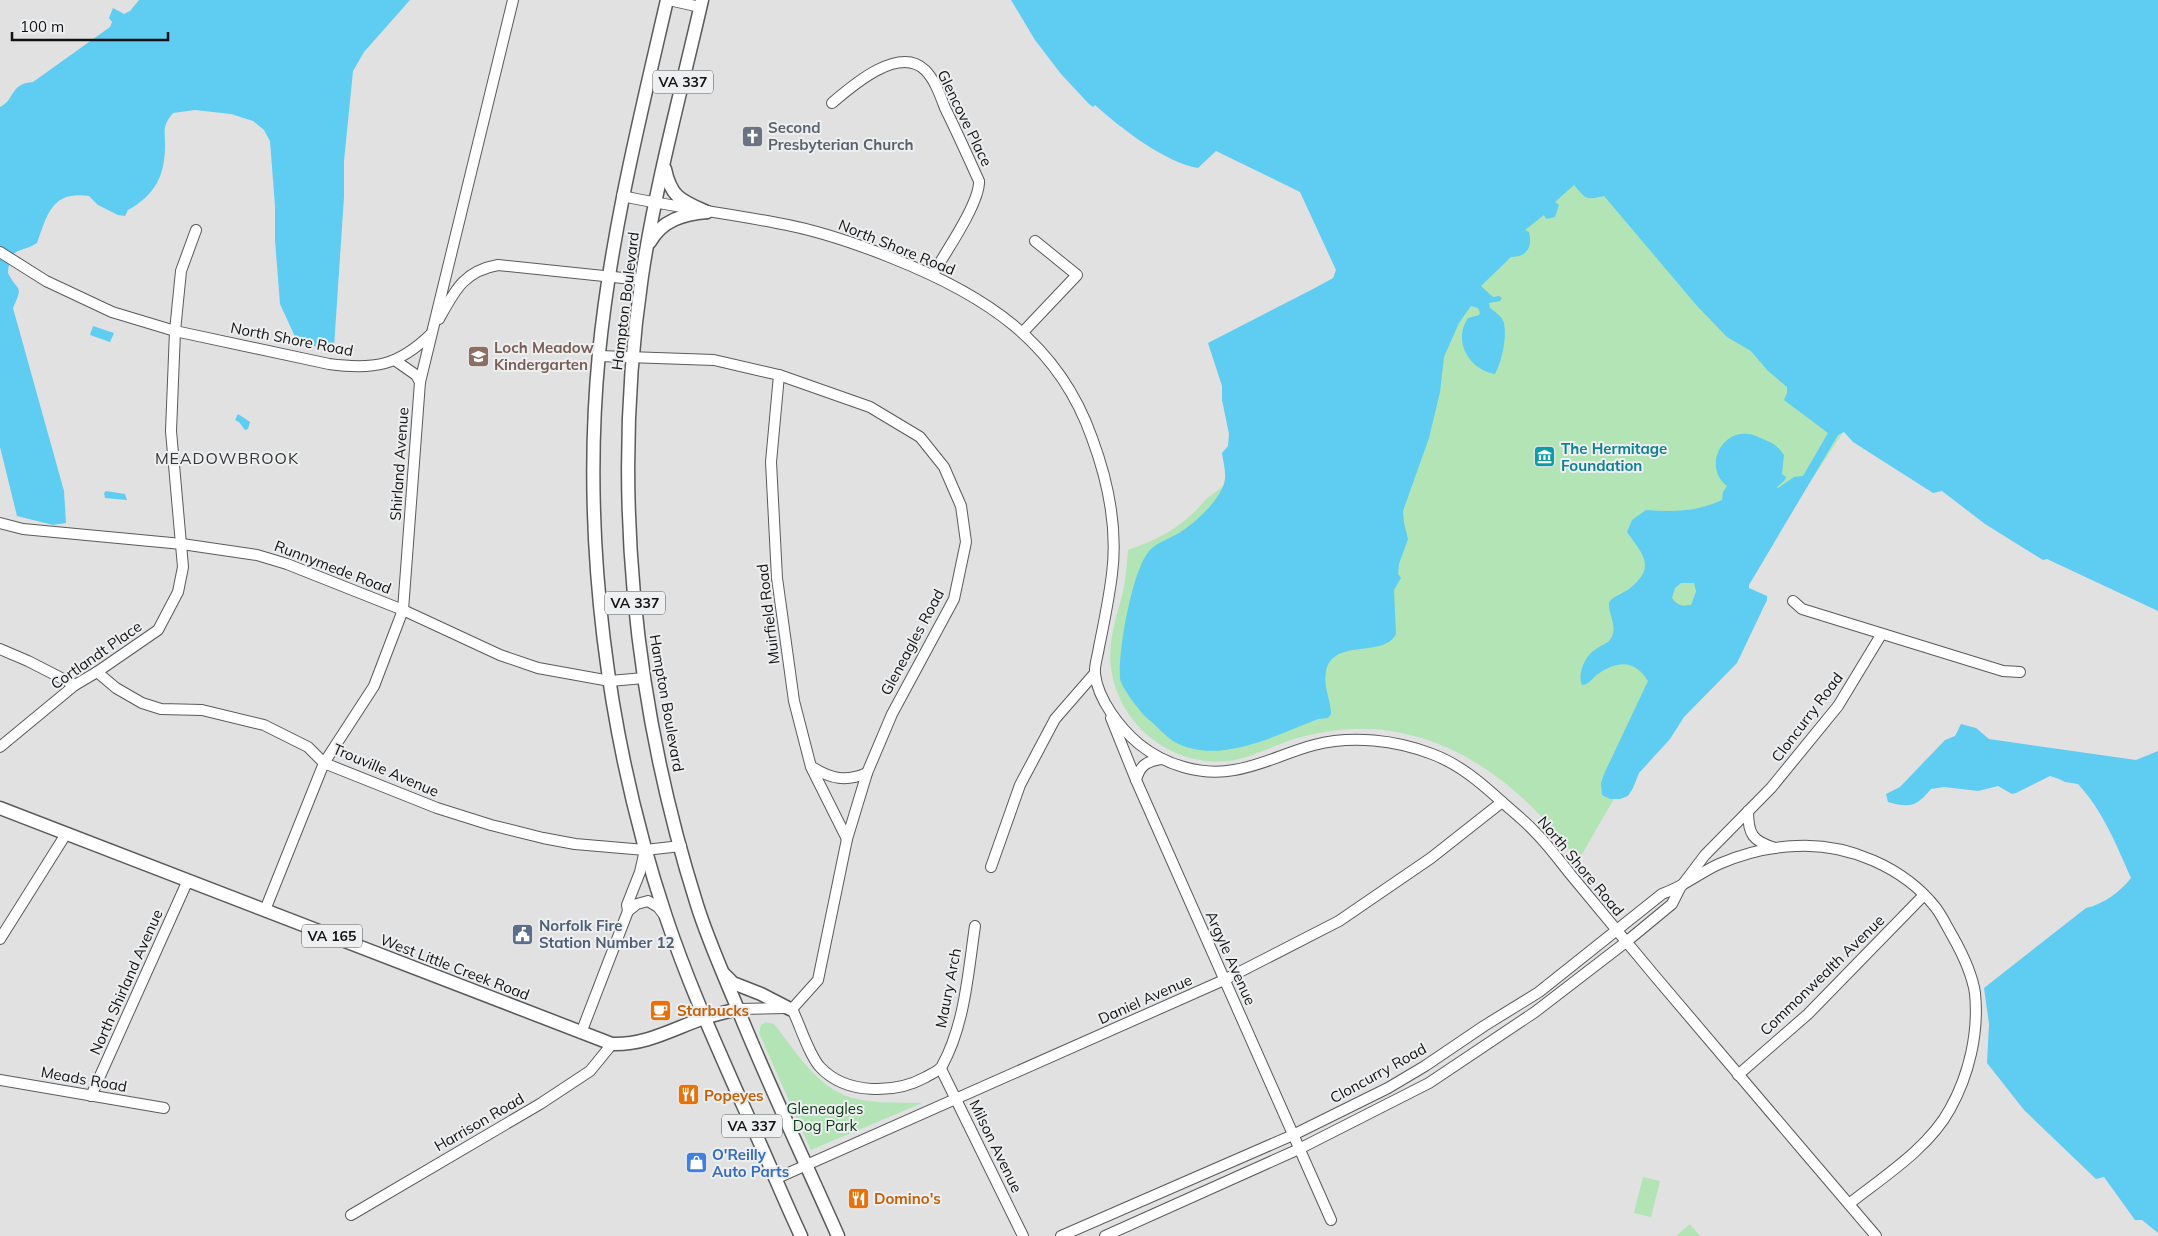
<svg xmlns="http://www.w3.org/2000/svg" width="2158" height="1236" viewBox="0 0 2158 1236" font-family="Mulish,sans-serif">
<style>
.green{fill:#b2e4b6}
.water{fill:#5ecdf1;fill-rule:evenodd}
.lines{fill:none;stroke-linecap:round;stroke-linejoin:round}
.minor-casing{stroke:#595a5b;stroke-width:12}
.major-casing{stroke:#595a5b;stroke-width:15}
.minor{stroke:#fff;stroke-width:10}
.major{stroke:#fff;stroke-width:12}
.labels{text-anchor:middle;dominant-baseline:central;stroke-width:4;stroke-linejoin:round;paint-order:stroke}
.shield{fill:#eeeff0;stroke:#545455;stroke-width:1}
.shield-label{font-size:14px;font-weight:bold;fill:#121213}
.street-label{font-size:15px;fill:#121213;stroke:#eeeff0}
.worship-label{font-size:15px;font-weight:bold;fill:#5b616d;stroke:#eeeff0;text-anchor:start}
.education-label{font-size:15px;font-weight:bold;fill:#785e54;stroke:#eeeff0;text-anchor:start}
.culture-label{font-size:15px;font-weight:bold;fill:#0d838f;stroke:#eeeff0;text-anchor:start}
.service-label{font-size:15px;font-weight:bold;fill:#4e5e75;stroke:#eeeff0;text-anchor:start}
.food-label{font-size:15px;font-weight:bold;fill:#c56008;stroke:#eeeff0;text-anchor:start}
.park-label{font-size:15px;fill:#053a12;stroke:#eeeff0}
.shop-label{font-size:15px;font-weight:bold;fill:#366cbe;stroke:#eeeff0;text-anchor:start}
.neighbourhood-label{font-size:16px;letter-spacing:1px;fill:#353636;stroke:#eeeff0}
</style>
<rect width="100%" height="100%" fill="#e1e1e2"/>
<!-- green -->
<g class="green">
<path d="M1582 0 1855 414 1774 537 1701 575 1641 752 1578 861C1532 798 1470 743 1391 731 1358 726 1326 730 1294 739 1272 746 1252 758 1229 761 1172 767 1119 726 1111 668 1107 640 1118 614 1124 587 1126 575 1127 562 1128 550 1160 539 1184 526 1206 499L1453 316Z"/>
<path d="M766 1022 774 1024C797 1053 819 1091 857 1099 878 1104 901 1102 922 1103L811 1150 759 1033 761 1025Z"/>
<path d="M1643 1177 1660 1181 1651 1217 1634 1213Z"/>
<path d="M1690 1224 1700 1236H1678L1677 1235Z"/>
</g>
<!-- water -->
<g class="water">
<path d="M139 0H410L364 52 353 71 344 161V197L334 347 321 348 297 341 280 304 275 240V206L270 141 264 130 253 121 231 114 195 110 173 113C162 126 165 130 165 145 165 176 155 195 128 210L125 216 118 215 98 205 89 196C52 191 48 213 37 243 20 254 10 245 8 273 18 293 24 283 13 308L64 491 66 523 53 525 17 516 0 447V107C16 99 9 84 33 82L110 27 112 22 109 18 113 8 124 14 130 11Z"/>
<path d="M1011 0H2158V611L2047 559 2043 560 1985 524 1942 491 1933 493 1853 442 1844 432 1838 435 1749 585V588L1767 596V600L1737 663 1684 717 1670 739 1639 773 1633 788 1628 796 1620 799H1610L1602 795 1601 783 1604 774 1648 681C1635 660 1618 660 1598 674 1592 678 1589 685 1582 685 1577 674 1585 655 1596 649 1601 645 1608 644 1611 638 1619 626 1605 608 1610 601 1614 596 1624 593 1629 589 1657 567 1643 555 1627 532L1632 520 1646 510C1672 512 1697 512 1722 500L1723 492 1727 486C1703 468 1721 430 1748 434 1753 434 1758 437 1763 439 1773 443 1778 446 1784 455L1782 474 1786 477 1785 480 1777 487 1778 488 1794 477 1803 476 1828 433 1784 400 1787 393V387L1768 371 1751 351 1727 337 1698 307 1604 196C1585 200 1587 200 1574 185L1555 202 1559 205 1555 217 1546 219 1544 215 1525 230 1529 232C1533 247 1527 257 1511 257L1481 286 1493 297 1499 296 1502 298 1500 301 1489 303 1490 308C1495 312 1502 316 1504 323 1507 338 1502 361 1495 374 1477 372 1461 354 1462 336 1462 329 1465 323 1468 318L1479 315 1480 313 1478 308 1471 306 1459 323 1444 357 1440 392 1429 438 1403 511 1404 523 1408 539 1399 564 1398 574 1401 578 1394 590 1396 634C1383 659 1332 637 1326 672 1323 687 1331 700 1331 714L1328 718 1318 719C1276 735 1217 767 1173 741 1164 735 1156 725 1147 718 1141 713 1120 686 1120 678 1118 652 1132 569 1150 550 1157 543 1170 538 1179 533 1194 524 1223 498 1225 479 1226 471 1223 461 1222 453L1228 446 1229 434 1222 400V386L1208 343 1313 289 1333 278 1336 270 1300 192 1216 151 1198 168C1166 163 1119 127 1095 105L1093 107 1089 104 1061 74 1035 40ZM1681 583H1694L1696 591 1691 605C1681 606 1678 606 1672 598L1675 588Z"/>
<path d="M93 326 114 333 110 342 90 335Z"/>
<path d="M238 414 250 422 248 429 245 430 239 422 235 420Z"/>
<path d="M106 491 125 494 127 500 105 498 104 493Z"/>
<path d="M1961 724 1976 728 1989 739 2136 760 2158 751V1233L2142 1220H2135L2104 1177 2096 1179 2024 1110 1987 1063 1989 1024 1984 988 2086 908C2104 904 2120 892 2131 878 2116 844 2103 811 2078 784L2065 782 2059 779 2050 776 2016 793 2012 794 1998 786 1978 791 1944 787 1931 789C1916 807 1910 808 1888 802L1886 794 1900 787 1945 740 1955 736Z"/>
</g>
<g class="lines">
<defs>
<g id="minor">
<path d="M669 0 700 7"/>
<path d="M832 103C853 85 899 45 925 70 935 80 940 95 945 108 957 132 968 157 979 181 980 203 945 253 933 274"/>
<path d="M622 196C673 207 726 213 777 223 817 230 855 243 892 258 983 294 1058 341 1092 438 1108 481 1118 527 1112 574 1109 598 1104 623 1099 647 1098 655 1094 666 1095 674 1098 700 1120 728 1139 744 1165 765 1201 776 1234 770 1261 766 1287 752 1314 745 1352 735 1396 740 1432 754 1459 764 1480 782 1501 801 1512 811 1525 821 1535 832 1548 845 1559 860 1571 875 1598 908 1626 941 1654 975 1727 1062 1802 1149 1876 1236"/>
<path d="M0 252 46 281 112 312 175 331 329 364C374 370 398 366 431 334"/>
<path d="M439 319C455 290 464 271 498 265L642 280"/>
<path d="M1023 332 1077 275 1035 241"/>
<path d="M599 356 714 360 779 375 870 407 920 437 944 467 961 506 966 542 954 599 892 714 867 773 847 839 818 980 792 1009"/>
<path d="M396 361 416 375 420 382"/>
<path d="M779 375 771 462 777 578 794 701 811 767 847 839"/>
<path d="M0 523 23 529 182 544 257 555 287 564 403 610 500 655 538 668 610 681 644 678"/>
<path d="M1793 601 1802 609 2003 671 2020 672"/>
<path d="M0 649 28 661 75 685"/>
<path d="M97 672 116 688 142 703 161 709 202 710 264 725 308 747 324 763 437 808 491 825 543 838 575 844 645 850 681 846"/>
<path d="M1111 718 1136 780 1331 1220"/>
<path d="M0 747 75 685 97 672 158 630 178 592 183 567 171 431 175 331 181 271 196 230"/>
<path d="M812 767C831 779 846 782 867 773"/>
<path d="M1136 780C1140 765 1147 761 1162 759"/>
<path d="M1748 811C1748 835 1753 841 1775 848"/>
<path d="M991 867 1020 785 1055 719 1095 673"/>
<path d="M265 910 324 763 374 686 403 610 420 382 513 0"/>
<path d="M628 911 637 904 648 901 658 907 664 915"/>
<path d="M0 939 66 834"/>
<path d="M738 1009 786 1008"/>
<path d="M792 1009C800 1025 809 1055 820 1067 846 1095 895 1094 926 1077 931 1074 939 1071 942 1066 965 1024 968 973 975 926"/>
<path d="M581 1033 628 911 627 905 640 872 645 850"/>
<path d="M941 1069 1023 1236"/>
<path d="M1738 1075 1808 1014 1924 895"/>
<path d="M0 1080 164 1108"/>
<path d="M91 1096 188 880"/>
<path d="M775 1179 1224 980 1339 921 1431 858 1502 802"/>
<path d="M351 1215 540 1104 590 1071 612 1044"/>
<path d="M1061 1236 1293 1135 1388 1088 1425 1066 1484 1026 1539 992 1662 894C1685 886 1699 873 1719 864 1742 854 1770 847 1796 846 1847 843 1904 867 1936 908 1942 916 1947 927 1953 937 1962 953 1972 974 1975 993 1979 1033 1969 1075 1950 1109 1929 1148 1883 1177 1849 1204"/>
<path d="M1105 1236 1299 1149 1429 1083 1535 1012 1626 942 1672 904 1680 888 1705 855 1771 788 1838 706 1881 635"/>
</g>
<g id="major">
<path d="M667 0C640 117 611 233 599 353 581 539 607 740 666 917 687 980 714 1040 741 1101 762 1146 780 1191 801 1236"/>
<path d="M702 0C681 92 656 183 642 276 611 486 633 703 697 905 708 940 723 973 737 1007 768 1084 804 1159 838 1236"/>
<path d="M665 169C671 198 682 201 707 212"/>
<path d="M650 242C662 220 684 214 707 212"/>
<path d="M0 808 612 1044C645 1045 671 1030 701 1019 713 1015 726 1012 738 1009"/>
<path d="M724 974 733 983 761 994 790 1009"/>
</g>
</defs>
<!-- minor casing -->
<use href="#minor" class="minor-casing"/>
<!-- major casing -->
<use href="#major" class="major-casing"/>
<!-- minor -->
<use href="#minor" class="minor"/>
<!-- major -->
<use href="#major" class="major"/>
</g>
<!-- icons -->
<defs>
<symbol id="church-square" viewBox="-11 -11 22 22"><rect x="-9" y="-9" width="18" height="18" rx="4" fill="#6b7280" stroke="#eeeff0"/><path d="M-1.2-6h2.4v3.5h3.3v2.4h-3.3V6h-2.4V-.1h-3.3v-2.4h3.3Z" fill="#fff"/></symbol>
<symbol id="school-square" viewBox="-11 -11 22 22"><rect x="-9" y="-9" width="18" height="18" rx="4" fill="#8d6e63" stroke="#eeeff0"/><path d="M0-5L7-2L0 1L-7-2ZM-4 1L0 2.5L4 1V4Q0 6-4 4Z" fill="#fff"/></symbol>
<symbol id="museum-square" viewBox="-11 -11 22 22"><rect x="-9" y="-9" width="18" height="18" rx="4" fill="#0f9aa8" stroke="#eeeff0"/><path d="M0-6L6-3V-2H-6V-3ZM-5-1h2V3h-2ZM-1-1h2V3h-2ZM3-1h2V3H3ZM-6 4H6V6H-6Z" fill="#fff"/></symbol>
<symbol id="civic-square" viewBox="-11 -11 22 22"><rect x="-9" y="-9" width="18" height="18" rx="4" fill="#5c6f8a" stroke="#eeeff0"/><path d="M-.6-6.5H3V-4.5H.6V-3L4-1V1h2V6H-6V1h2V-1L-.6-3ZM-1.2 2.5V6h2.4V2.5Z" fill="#fff"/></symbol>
<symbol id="cafe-square" viewBox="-11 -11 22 22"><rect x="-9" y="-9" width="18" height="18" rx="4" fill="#e8710a" stroke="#eeeff0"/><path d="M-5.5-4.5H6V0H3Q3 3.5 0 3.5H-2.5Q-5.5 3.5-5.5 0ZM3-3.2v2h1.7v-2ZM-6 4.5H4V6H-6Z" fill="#fff"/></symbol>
<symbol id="restaurant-square" viewBox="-11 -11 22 22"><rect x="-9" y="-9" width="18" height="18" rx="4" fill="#e8710a" stroke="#eeeff0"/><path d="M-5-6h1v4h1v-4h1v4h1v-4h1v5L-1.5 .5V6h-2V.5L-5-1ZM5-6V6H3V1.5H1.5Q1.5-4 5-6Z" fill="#fff"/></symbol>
<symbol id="shop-square" viewBox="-11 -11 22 22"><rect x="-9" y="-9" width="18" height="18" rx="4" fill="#3f7fe0" stroke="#eeeff0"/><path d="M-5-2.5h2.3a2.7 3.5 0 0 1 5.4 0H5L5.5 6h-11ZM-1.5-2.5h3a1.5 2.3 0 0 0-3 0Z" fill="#fff"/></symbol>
</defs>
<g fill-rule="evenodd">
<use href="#church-square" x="740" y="124" width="25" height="25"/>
<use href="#school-square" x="466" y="344" width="25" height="25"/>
<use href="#museum-square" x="1532" y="444" width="25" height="25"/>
<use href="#civic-square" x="510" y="922" width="25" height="25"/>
<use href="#cafe-square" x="648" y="998" width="25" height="25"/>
<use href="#restaurant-square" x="676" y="1082" width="25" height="25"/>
<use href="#shop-square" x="684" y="1150" width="25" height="25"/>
<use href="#restaurant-square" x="846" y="1186" width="25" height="25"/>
</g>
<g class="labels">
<!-- shield labels -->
<g class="shield">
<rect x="653" y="70.5" width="60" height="23" rx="4"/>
<rect x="605" y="591.5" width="60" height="23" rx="4"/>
<rect x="302" y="924.5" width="60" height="23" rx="4"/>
<rect x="722" y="1114.5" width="60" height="23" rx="4"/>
</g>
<g class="shield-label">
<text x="683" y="82">VA 337</text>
<text x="635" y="603">VA 337</text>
<text x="332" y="936">VA 165</text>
<text x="752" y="1126">VA 337</text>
</g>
<!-- street labels -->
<g class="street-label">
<text transform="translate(965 118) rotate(64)">Glencove Place</text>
<text transform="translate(897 247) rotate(22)">North Shore Road</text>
<text transform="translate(625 301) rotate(-83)">Hampton Boulevard</text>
<text transform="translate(292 339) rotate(11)">North Shore Road</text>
<text transform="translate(399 464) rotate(-86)">Shirland Avenue</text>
<text transform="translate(333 567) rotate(21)">Runnymede Road</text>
<text transform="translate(768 614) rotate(-97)">Muirfield Road</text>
<text transform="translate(912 642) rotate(-62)">Gleneagles Road</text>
<text transform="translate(96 655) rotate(-35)">Cortlandt Place</text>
<text transform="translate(667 703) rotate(80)">Hampton Boulevard</text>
<text transform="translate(1807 717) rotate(-53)">Cloncurry Road</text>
<text transform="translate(386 770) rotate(23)">Trouville Avenue</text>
<text transform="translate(1581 866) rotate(50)">North Shore Road</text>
<text transform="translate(1231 958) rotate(66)">Argyle Avenue</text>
<text transform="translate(455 967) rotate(21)">West Little Creek Road</text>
<text transform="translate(1822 975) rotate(-44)">Commonwealth Avenue</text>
<text transform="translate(126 982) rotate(-66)">North Shirland Avenue</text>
<text transform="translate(948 988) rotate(-79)">Maury Arch</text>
<text transform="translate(1145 999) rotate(-24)">Daniel Avenue</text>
<text transform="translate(1378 1073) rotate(-29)">Cloncurry Road</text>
<text transform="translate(84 1079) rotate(10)">Meads Road</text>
<text transform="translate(479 1122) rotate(-30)">Harrison Road</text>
<text transform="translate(996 1146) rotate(64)">Milson Avenue</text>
</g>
<!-- worship labels -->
<g class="worship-label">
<text x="768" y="127">Second<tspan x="768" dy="17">Presbyterian Church</tspan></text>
</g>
<!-- education labels -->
<g class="education-label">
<text x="494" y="347">Loch Meadow<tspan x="494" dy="17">Kindergarten</tspan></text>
</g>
<!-- culture labels -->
<g class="culture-label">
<text x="1561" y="448">The Hermitage<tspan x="1561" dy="17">Foundation</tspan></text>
</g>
<!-- service labels -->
<g class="service-label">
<text x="539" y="925">Norfolk Fire<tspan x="539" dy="17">Station Number 12</tspan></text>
</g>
<!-- food labels -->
<g class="food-label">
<text x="677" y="1010">Starbucks</text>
<text x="704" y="1095">Popeyes</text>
<text x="874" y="1198">Domino's</text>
</g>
<!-- park labels -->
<g class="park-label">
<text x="825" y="1108">Gleneagles<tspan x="825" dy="17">Dog Park</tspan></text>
</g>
<!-- shop labels -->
<g class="shop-label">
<text x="712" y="1154">O'Reilly<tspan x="712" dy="17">Auto Parts</tspan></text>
</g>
<!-- neighbourhood labels -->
<g class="neighbourhood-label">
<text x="227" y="458">MEADOWBROOK</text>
</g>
</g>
<!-- scale -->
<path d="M12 32v8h156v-8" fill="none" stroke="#121213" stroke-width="2.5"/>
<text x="20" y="32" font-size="15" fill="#121213" stroke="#eeeff0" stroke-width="4" paint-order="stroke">100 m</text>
</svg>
